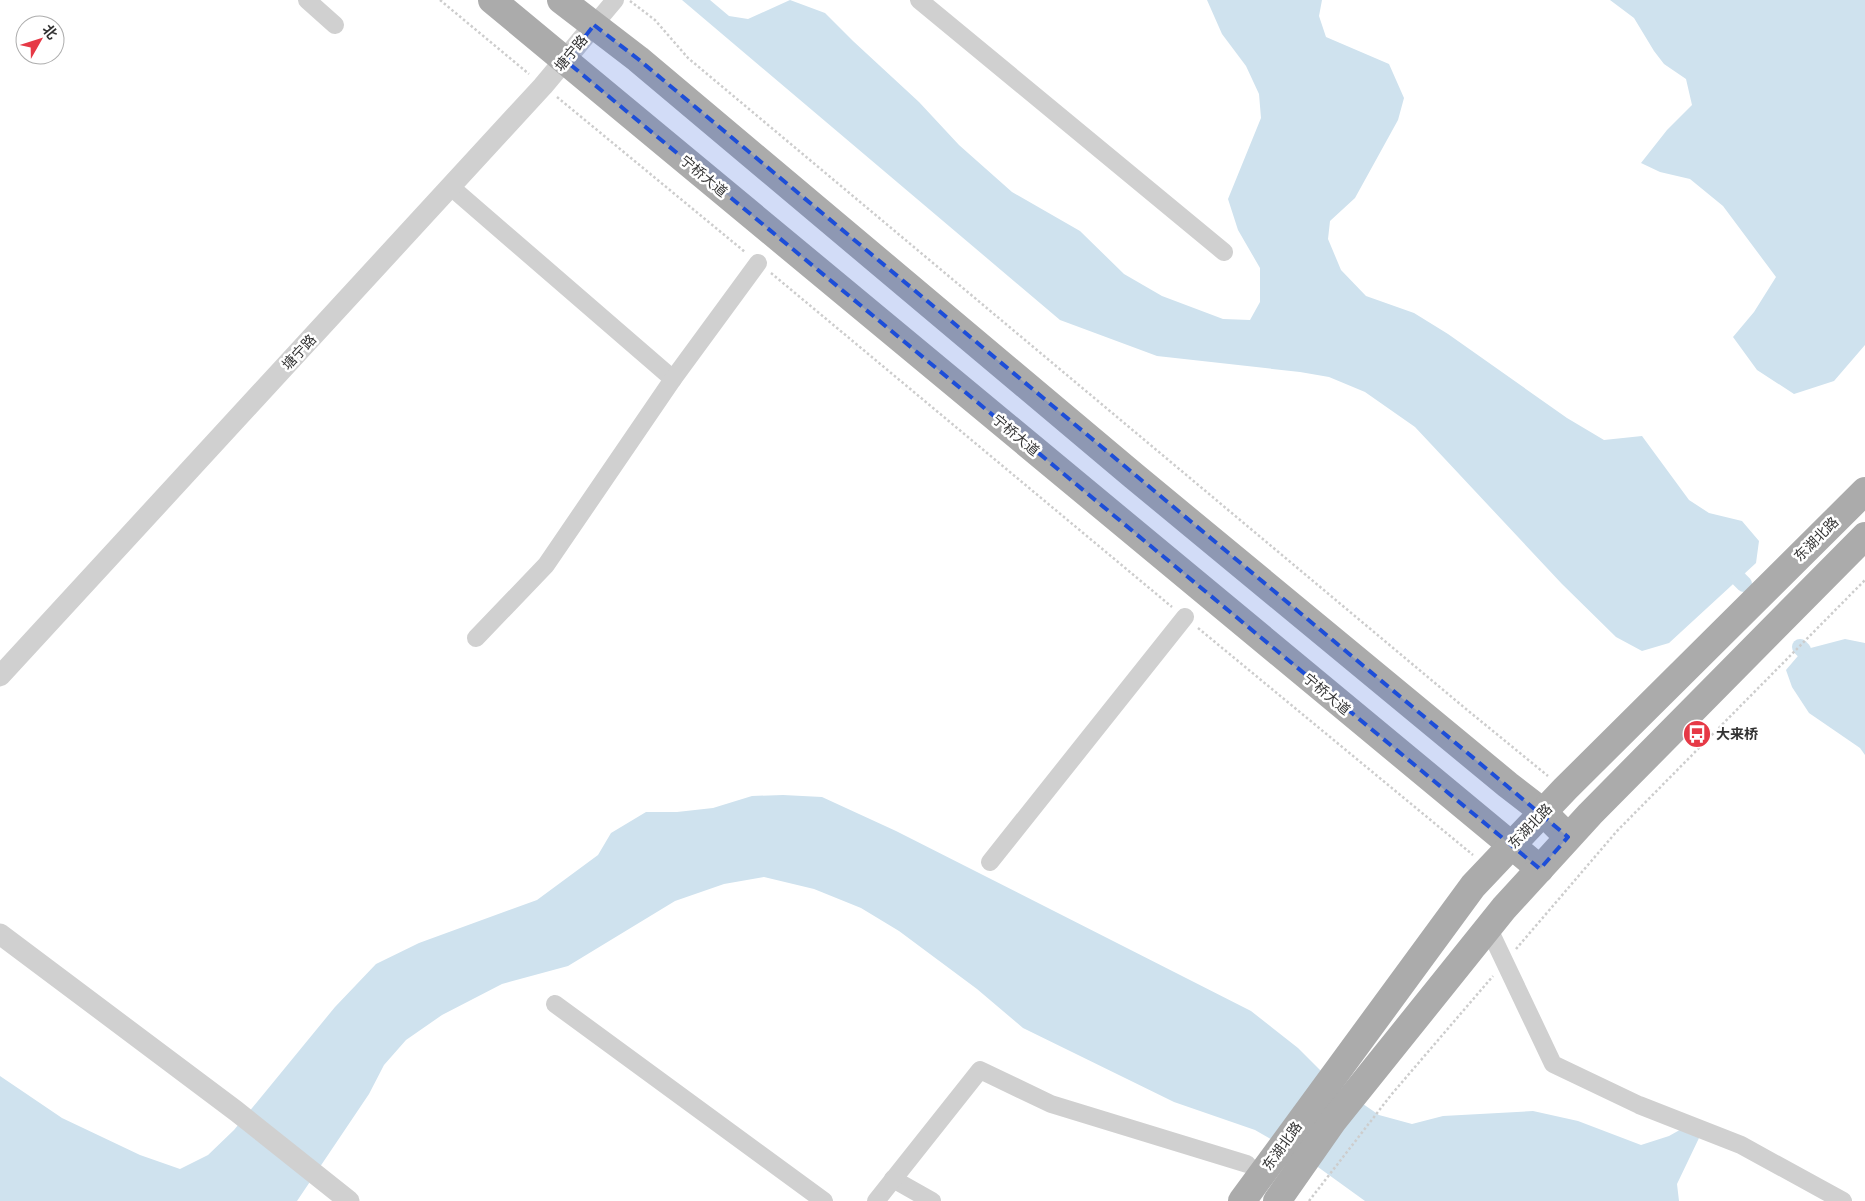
<svg xmlns="http://www.w3.org/2000/svg" width="1865" height="1201" viewBox="0 0 1865 1201" font-family="Roboto,'Noto Sans SC',sans-serif">
<style>
.water{fill:#cfe2ee}
.lines{fill:none;stroke-linecap:round;stroke-linejoin:round}
.canal{stroke:#cfe2ee;stroke-width:16}
.path{stroke:#cdcdcd;stroke-width:2.5;stroke-dasharray:2.5 2.5;stroke-linecap:butt}
.minor{stroke:#d0d0d0;stroke-width:18}
.tertiary{stroke:#d0d0d0;stroke-width:21}
.primary{stroke:#ababab;stroke-width:28}
.marked{fill:#1d4ed8;fill-opacity:0.2;stroke:#1d4ed8;stroke-width:4;stroke-dasharray:10 6;stroke-linejoin:round}
.labels{text-anchor:middle;dominant-baseline:central;stroke-width:5;stroke-linejoin:round;paint-order:stroke}
.street-label{font-size:14px;fill:#333;stroke:#fff}
.poi-label{font-size:14px;font-weight:bold;fill:#333;stroke:#fff;text-anchor:start}
</style>
<rect width="100%" height="100%" fill="#fff"/>
<!-- water -->
<g class="water">
<path d="M682 0H710L729 16 748 19 790 0 825 13 853 41 919 102 959 145 1012 192 1080 231 1124 274 1162 296 1223 319 1250 320 1260 302V268L1238 230 1228 199 1261 118 1259 94 1246 66 1222 34 1207 0H1322L1319 16 1326 37 1389 64 1404 98 1398 120 1355 198 1330 221 1328 239 1341 270 1366 296 1414 313 1448 334 1567 418 1604 440 1642 436 1689 500 1709 513 1742 521 1759 541 1756 563 1669 643 1642 651 1616 637 1562 584 1415 427 1365 392 1329 377 1300 372 1157 356 1060 320Z"/>
<path d="M1610 0H1865V345L1834 381 1794 394 1757 370 1733 337 1754 312 1776 277 1723 206 1690 179 1660 172 1641 163 1667 130 1692 105 1686 79 1664 64 1654 51 1634 18Z"/>
<path d="M1845 639 1865 643V755L1860 748 1809 713 1792 687 1786 670 1803 650Z"/>
<path d="M783 795 822 797 896 831 1251 1011 1298 1048 1334 1084 1379 1115 1412 1124 1443 1116 1533 1111 1578 1121 1641 1145 1669 1136 1685 1127 1699 1138 1677 1184 1679 1201H1365L1311 1162 1255 1130 1174 1102 1023 1028 977 989 899 931 861 908 814 889 764 877 724 884 675 901 568 966 502 984 442 1015 406 1040 384 1065 369 1094 297 1201H0V1076L62 1118 140 1155 180 1169 208 1155 234 1130 335 1007 376 964 419 943 537 900 598 855 611 833 646 812H677L713 808 752 796Z"/>
</g>
<g class="lines">
<!-- canal -->
<g class="canal">
<path d="M1739 579 1744 584"/>
<path d="M1800 647 1803 650"/>
</g>
<!-- path -->
<g class="path">
<path d="M440 0 529 74"/>
<path d="M630 1 655 20 688 58 1466 709 1548 776"/>
<path d="M557 97 745 252"/>
<path d="M771 273 1172 607"/>
<path d="M1198 628 1473 855"/>
<path d="M1516 949 1617 831 1865 580"/>
<path d="M1309 1201 1391 1095 1493 976"/>
</g>
<!-- minor -->
<g class="minor">
<path d="M307 0 335 25"/>
<path d="M919 0 1224 252"/>
<path d="M594 25 615 0"/>
<path d="M451 187 673 379"/>
<path d="M476 638 546 565 673 379 758 263"/>
<path d="M990 862 1185 617"/>
<path d="M1488 927 1553 1064 1639 1105 1741 1145 1843 1201"/>
<path d="M555 1004 824 1201"/>
<path d="M893 1179 932 1201"/>
<path d="M876 1201 980 1070 1051 1104 1247 1164"/>
</g>
<!-- tertiary -->
<g class="tertiary">
<path d="M0 676 543 86 594 25"/>
<path d="M0 934 236 1111 349 1201"/>
</g>
<!-- primary -->
<g class="primary">
<path d="M492 0 1540 869"/>
<path d="M561 0 638 59 1134 476 1508 785 1543 812 1568 837"/>
<path d="M1242 1201 1473 886 1565 789 1865 491"/>
<path d="M1277 1201 1333 1121 1504 908 1590 814 1865 536"/>
</g>
</g>
<!-- marked area -->
<path class="marked" d="M594 25 638 59 1568 837 1540 869 566 61Z"/>
<!-- icons -->
<defs>
<symbol id="bus-disc" viewBox="-11 -11 22 22"><circle r="9.5" fill="#e63946" stroke="#fff"/><path d="M-5-6H5V4H4V6H2V4H-2V6H-4V4H-5ZM-3.5-4V0h7V-4ZM-3.5 1.2v1.5H-2V1.2ZM2 1.2v1.5H3.5V1.2Z" fill="#fff"/></symbol>
</defs>
<g fill-rule="evenodd">
<use href="#bus-disc" x="1681" y="718" width="32" height="32"/>
</g>
<g class="labels">
<!-- street labels -->
<g class="street-label">
<text transform="translate(571 53) rotate(-50)">塘宁路</text>
<text transform="translate(704 176) rotate(40)">宁桥大道</text>
<text transform="translate(299 352) rotate(-47)">塘宁路</text>
<text transform="translate(1016 435) rotate(40)">宁桥大道</text>
<text transform="translate(1816 539) rotate(-45)">东湖北路</text>
<text transform="translate(1327 694) rotate(40)">宁桥大道</text>
<text transform="translate(1530 826) rotate(-46)">东湖北路</text>
<text transform="translate(1282 1146) rotate(-54)">东湖北路</text>
</g>
<!-- poi labels -->
<g class="poi-label">
<text x="1716" y="734">大来桥</text>
</g>
</g>
<!-- north arrow -->
<g transform="translate(40 40) rotate(51)"><circle r="24" fill="#ffffff" stroke="#adadad"/>
<path d="M0-4L9 19L0 12L-9 19Z" fill="#e63946"/>
<text y="-8" font-size="14" font-weight="bold" text-anchor="middle" fill="#333333">北</text>
</g>
</svg>
